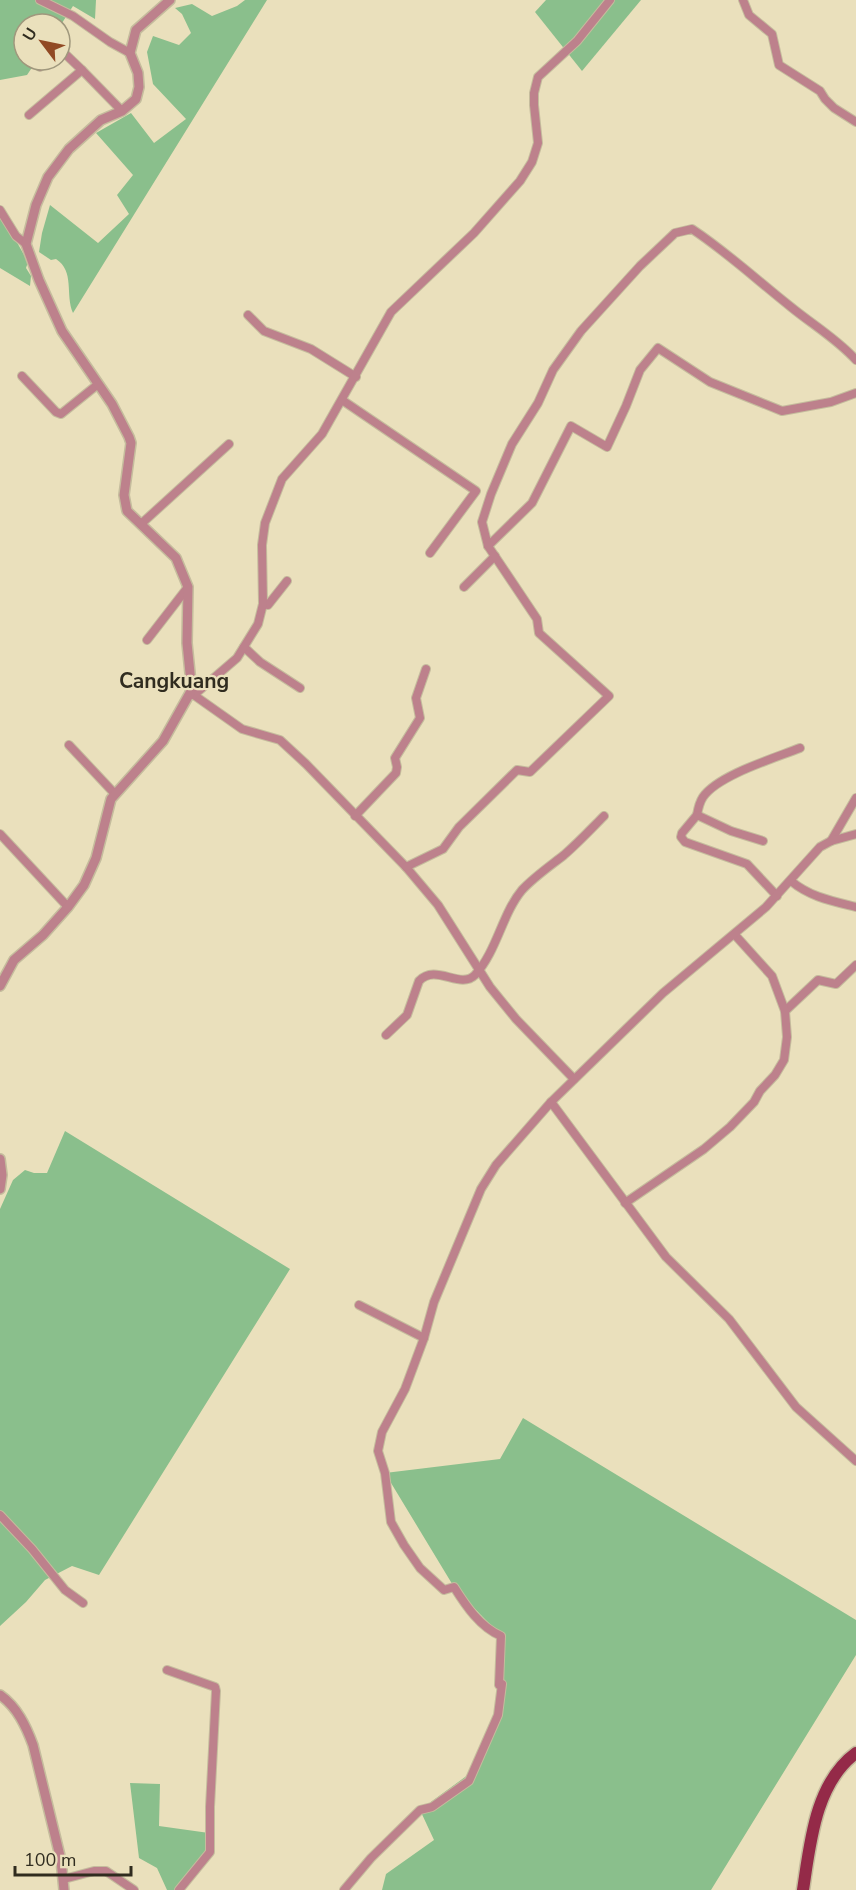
<svg xmlns="http://www.w3.org/2000/svg" width="856" height="1890" viewBox="0 0 856 1890" font-family="'Nunito Sans',sans-serif">
<style>
.green{fill:#8abf8c}
.lines{fill:none;stroke-linecap:round;stroke-linejoin:round}
.minor-casing{stroke:#c5bc9d;stroke-width:10}
.tertiary-casing{stroke:#c5bc9d;stroke-width:12}
.primary-casing{stroke:#c5bc9d;stroke-width:15}
.minor{stroke:#bd818c;stroke-width:8}
.tertiary{stroke:#bd818c;stroke-width:9}
.primary{stroke:#942a48;stroke-width:12}
.labels{text-anchor:middle;dominant-baseline:central;stroke-width:4.5;stroke-linejoin:round;paint-order:stroke}
.quarter-label{font-size:21px;font-weight:bold;fill:#302c1f;stroke:#eae0bc}
</style>
<rect width="100%" height="100%" fill="#eae0bc"/>
<!-- green -->
<g class="green">
<path d="M0 0H96L95 19 73 6 60 26V24H24V60H37L27 75 0 80Z"/>
<path d="M245 0H267L73 313C65 295 75 271 56 259L51 260 39 252 42 233 50 205 98 243 129 214 117 195 133 175 96 133 131 113 154 143 186 119 153 84 147 52 153 36 179 45 191 33 182 14 175 8 192 4 212 16 237 6Z"/>
<path d="M546 0H641L582 71 535 12Z"/>
<path d="M0 212 28 262 26 268 31 276 30 286 0 268Z"/>
<path d="M65 1131 290 1269 99 1575 72 1566 45 1580 26 1602 0 1626V1209L13 1180 25 1170 34 1173H47Z"/>
<path d="M523 1418 856 1620V1655L711 1890H382L386 1874 434 1840 420 1810 476 1769 498 1715 501 1636 454 1587 385 1473 500 1459Z"/>
<path d="M130 1783 160 1784 159 1826 209 1833V1850L177 1890H167L157 1868 139 1858Z"/>
</g>
<g class="lines">
<defs>
<g id="minor">
<path d="M40 0 73 16 110 42 130 53"/>
<path d="M743 0 749 15 772 34 779 65 820 91 825 99 834 108 856 122"/>
<path d="M60 49 82 70"/>
<path d="M40 67 47 60"/>
<path d="M29 115 82 70 122 111"/>
<path d="M0 210 16 236 26 244"/>
<path d="M248 315 264 331 311 349 356 377"/>
<path d="M22 376 56 412 61 414 97 385"/>
<path d="M342 400 476 491 430 553"/>
<path d="M141 524 229 444"/>
<path d="M488 546 532 503 571 426 607 447 626 406 640 370 658 348 710 382 782 411 831 402 856 393"/>
<path d="M464 587 495 556"/>
<path d="M263 604 268 605 287 581"/>
<path d="M147 640 188 587"/>
<path d="M244 647 260 662 300 688"/>
<path d="M191 693 242 729 280 740 306 764 406 867 438 905 490 987 516 1019 574 1079"/>
<path d="M194 695 237 658 258 624 263 604 262 545 265 523 282 479 322 434 391 312 474 233 520 181 532 162 538 143 534 105V93L538 77 577 41 610 0"/>
<path d="M69 745 115 794"/>
<path d="M697 815C698 809 699 803 703 797 718 775 775 758 800 748"/>
<path d="M355 816 396 773 397 767 395 758 420 718 416 698 426 669"/>
<path d="M0 834 68 907"/>
<path d="M763 841 731 831 697 815 682 833 681 837 685 842 747 864 777 896"/>
<path d="M831 841 856 798"/>
<path d="M406 867 443 849 459 827 517 770 530 772 609 696 539 633 537 619 488 546 482 522 491 494 512 444 538 403 553 370 581 331 640 266 675 233 692 229C727 252 758 281 791 307 813 325 837 339 856 360"/>
<path d="M791 881C810 897 832 901 856 907"/>
<path d="M785 1011 818 980 836 984 856 965"/>
<path d="M386 1035 407 1015 419 981C436 963 460 990 475 975 497 951 502 914 522 890 534 877 550 866 564 855 578 843 591 829 604 816"/>
<path d="M551 1102 666 1257 729 1319 796 1407 856 1461"/>
<path d="M625 1203 704 1149 730 1127 754 1102 760 1091 775 1075 784 1060 787 1037 785 1011 772 976 735 935"/>
<path d="M359 1305 424 1338"/>
<path d="M0 1515 32 1549 65 1590 83 1603"/>
<path d="M167 1670 215 1687 216 1691 210 1807V1852L179 1890"/>
<path d="M64 1879 94 1871H106L134 1890"/>
<path d="M344 1890 371 1858 420 1810 432 1807 469 1781 498 1715 502 1684 499 1685 501 1636C480 1627 466 1606 454 1587L444 1590 420 1568 404 1545 391 1522 385 1473 378 1451 382 1432 405 1389 424 1338 434 1302 481 1189 496 1165 551 1102 663 993 766 907 820 847 831 841 856 834"/>
</g>
<g id="tertiary">
<path d="M0 986 14 960 43 935 68 907 84 885 96 858 111 799 163 741 190 693 191 683 187 643 188 587 176 558 127 511 124 495 131 443 129 437 112 404 62 331 39 280 26 244 36 205 48 177 69 149 101 120 122 111 136 99 139 87 138 73 130 53 136 30 170 0"/>
<path d="M0 1159 2 1175 0 1189"/>
<path d="M0 1695C17 1707 26 1726 33 1745L61 1860 64 1890"/>
</g>
<path id="primary" d="M803 1890C810 1844 815 1783 856 1753"/>
</defs>
<!-- minor casing -->
<use href="#minor" class="minor-casing"/>
<!-- tertiary casing -->
<use href="#tertiary" class="tertiary-casing"/>
<!-- primary casing -->
<use href="#primary" class="primary-casing"/>
<!-- minor -->
<use href="#minor" class="minor"/>
<!-- tertiary -->
<use href="#tertiary" class="tertiary"/>
<!-- primary -->
<use href="#primary" class="primary"/>
</g>
<g class="labels">
<!-- quarter labels -->
<g class="quarter-label">
<text x="174" y="681">Cangkuang</text>
</g>
</g>
<!-- north arrow -->
<g transform="translate(42 42) rotate(302)"><circle r="28" fill="#eae0bc" stroke="#a0987d" stroke-width="1.5"/>
<path d="M0-4.5L10 22L0 15L-10 22Z" fill="#914a24"/>
<text y="-9" font-size="16" font-weight="bold" text-anchor="middle" fill="#302c1f">U</text>
</g>
<!-- scale -->
<path d="M15 1866v9h116v-9" fill="none" stroke="#302c1f" stroke-width="3"/>
<text x="24" y="1866" font-size="18" fill="#302c1f" stroke="#eae0bc" stroke-width="4.5" paint-order="stroke">100 m</text>
</svg>
